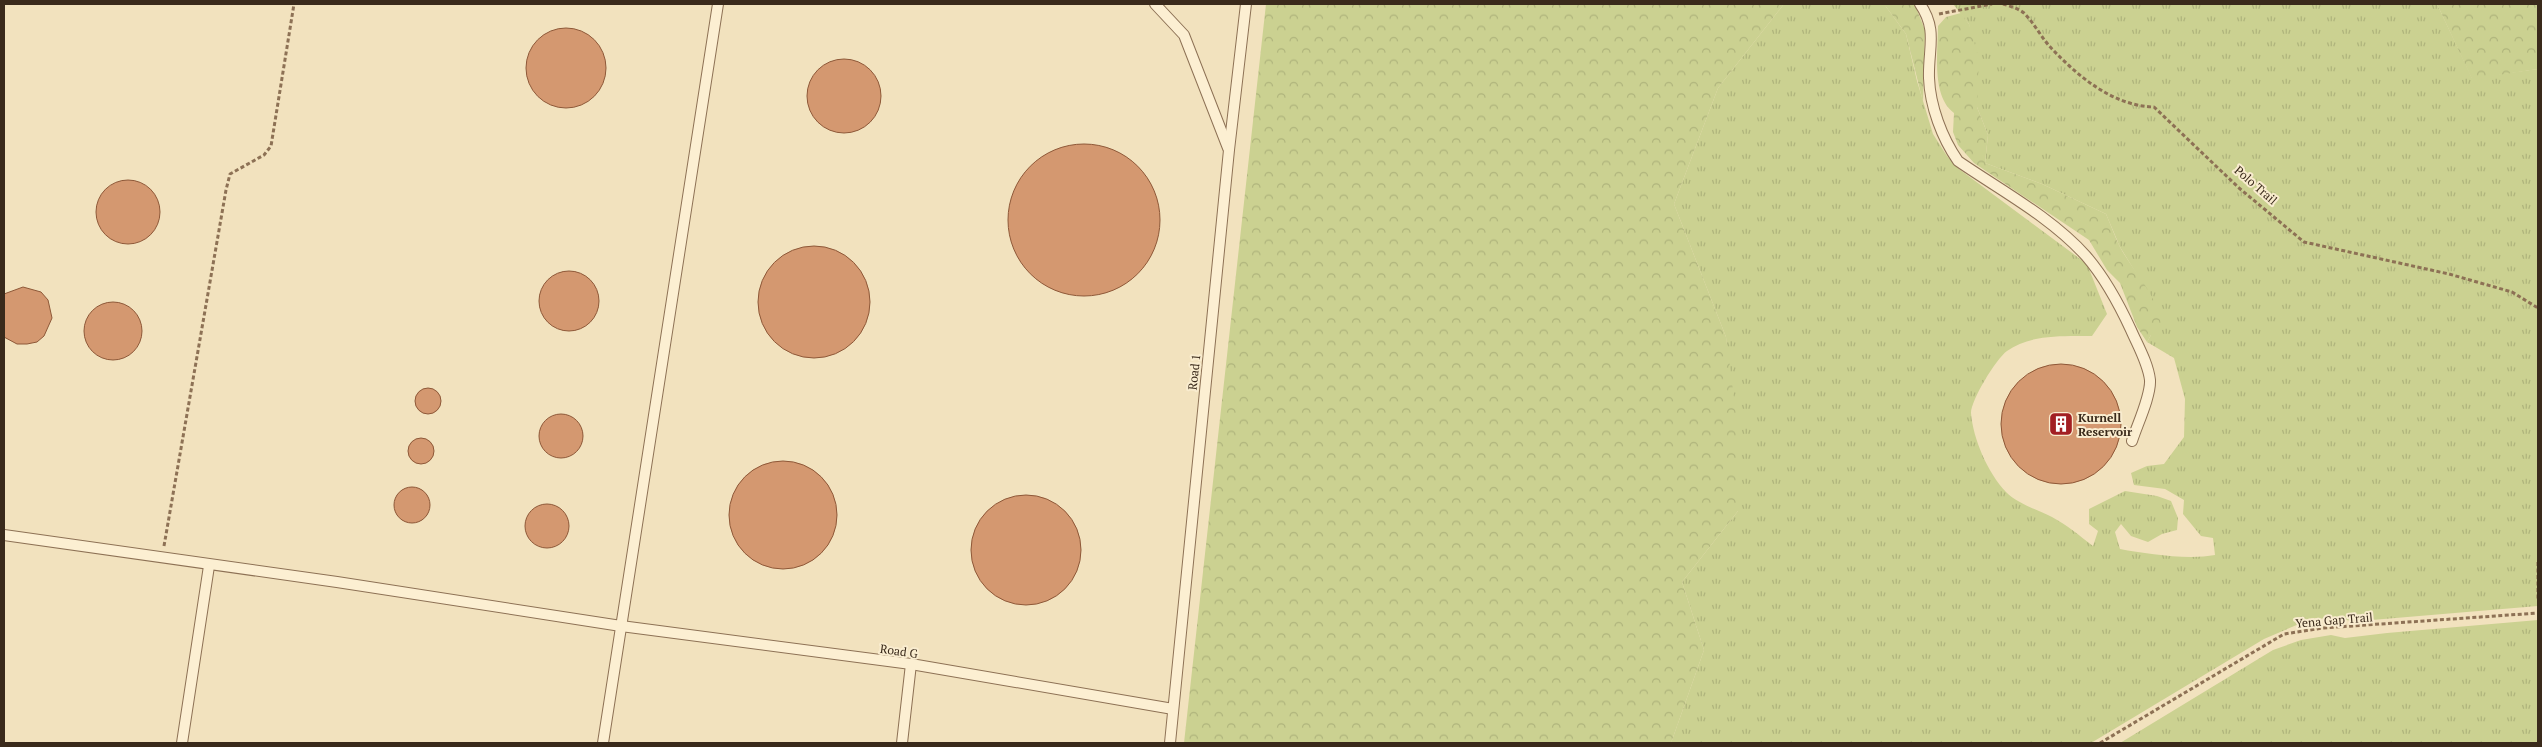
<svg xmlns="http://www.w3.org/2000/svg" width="2542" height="747" viewBox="0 0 2542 747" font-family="'PT Serif',serif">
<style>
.grass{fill:url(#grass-tufts)}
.forest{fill:url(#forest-crowns)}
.building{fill:#d49870;stroke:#8e5838}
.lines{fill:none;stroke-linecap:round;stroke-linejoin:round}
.service-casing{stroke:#8d7155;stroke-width:12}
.path{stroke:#8d7155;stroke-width:3;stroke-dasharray:4 2.5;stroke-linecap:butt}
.service{stroke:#fcefd2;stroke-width:10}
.labels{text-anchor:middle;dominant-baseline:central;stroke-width:4;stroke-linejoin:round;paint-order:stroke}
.street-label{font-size:12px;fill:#3a2a1b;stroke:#f9eccf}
.poi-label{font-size:12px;font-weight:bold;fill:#3a2a1b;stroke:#f9eccf;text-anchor:start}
</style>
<defs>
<pattern id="grass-tufts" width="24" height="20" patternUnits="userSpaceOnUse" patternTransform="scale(1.25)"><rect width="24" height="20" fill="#cbd191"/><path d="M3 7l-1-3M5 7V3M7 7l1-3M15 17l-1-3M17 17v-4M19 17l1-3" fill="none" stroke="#afb47c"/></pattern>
<pattern id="forest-crowns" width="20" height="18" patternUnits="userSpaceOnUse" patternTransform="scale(1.25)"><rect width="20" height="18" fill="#cbd191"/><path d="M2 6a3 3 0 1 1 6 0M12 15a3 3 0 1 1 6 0" fill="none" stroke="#afb47c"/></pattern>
</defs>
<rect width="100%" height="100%" fill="#f2e2be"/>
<!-- grass -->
<g class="grass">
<path d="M1784 4H1884L1906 34 1917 81 1933 134 1947 156 1959 169 2087 264 2107 314 2092 336C2065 336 2030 334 2007 351 1996 359 1971 400 1971 413 1973 439 1988 473 2006 492 2018 504 2038 510 2052 517 2067 525 2080 536 2093 546L2098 531 2089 524V509L2125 491 2157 496 2171 501 2178 518 2177 530 2162 534 2148 542 2131 536 2121 524 2115 532 2120 549C2147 554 2188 560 2215 555L2213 538 2201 536 2183 514 2184 500 2165 489 2134 485 2131 473 2147 466 2164 464 2184 437 2185 399 2174 358 2147 342 2151 335 2152 299 2120 247 2106 214 2042 184 1985 163 1988 135 1977 107V87L1969 24 1953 4H2437L2472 78 2538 69V606L2360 621 2313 618 2264 639 2091 743H1671L1704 650 1682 582 1738 511 1726 337 1674 204 1718 88Z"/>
<path d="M2538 620V743H2120L2273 650 2301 640 2331 635 2345 638 2387 633Z"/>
</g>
<!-- forest -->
<g class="forest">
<path d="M1266 4H1784L1718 88 1674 204 1726 337 1738 429V511L1682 582 1704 650 1671 743H1184Z"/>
<path d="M1884 4 1915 5 1925 30 1923 102 1906 34Z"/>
<path d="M2437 4H2538V69L2472 79Z"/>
<path d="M1961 13 1969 24 1979 59 1977 107 1988 135 1985 163 2042 184 2106 214C2111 225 2115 237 2120 247 2134 273 2163 301 2161 331L2151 335 2147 342 2137 327 2120 283 2107 270 2089 240 1974 163 1958 145 1953 132 1954 113C1931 96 1938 52 1938 26L1946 17Z"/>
</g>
<!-- building -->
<g class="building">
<circle cx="566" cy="68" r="40"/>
<circle cx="844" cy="96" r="37"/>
<circle cx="1084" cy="220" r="76"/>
<circle cx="128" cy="212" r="32"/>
<circle cx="814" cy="302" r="56"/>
<circle cx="569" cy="301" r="30"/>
<path d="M23 287 41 292 48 300 52 318 44 336 37 342 27 344H17L4 337V294Z"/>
<circle cx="113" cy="331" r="29"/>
<circle cx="2061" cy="424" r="60"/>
<circle cx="428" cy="401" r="13"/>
<circle cx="561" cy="436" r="22"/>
<circle cx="421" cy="451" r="13"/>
<circle cx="783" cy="515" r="54"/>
<circle cx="412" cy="505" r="18"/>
<circle cx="1026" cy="550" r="55"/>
<circle cx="547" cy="526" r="22"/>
</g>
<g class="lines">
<defs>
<g id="service">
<path d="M1155 4 1184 35 1228 148"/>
<path d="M1920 4C1938 30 1928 49 1929 78 1930 106 1942 138 1958 161 2000 190 2051 217 2086 256 2105 278 2119 304 2131 330 2138 346 2148 363 2150 380 2151 396 2137 425 2132 441"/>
<path d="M4 535 337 582 621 626 911 664 1173 709"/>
<path d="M182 743 209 566"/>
<path d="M603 743 718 4"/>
<path d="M902 743 911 664"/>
<path d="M1170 743 1229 150 1246 4"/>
</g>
</defs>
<!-- service casing -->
<use href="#service" class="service-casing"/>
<!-- path -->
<g class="path">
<path d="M2003 4C2010 6 2019 9 2024 13 2035 24 2042 39 2053 50 2080 78 2114 106 2154 107L2239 188 2304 242 2449 274 2512 292 2538 308"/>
<path d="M1939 14 1992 4"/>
<path d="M164 546 226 190 230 174 264 155 271 146 294 4"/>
<path d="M2538 562V599"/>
<path d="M2100 743 2284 634 2323 628 2538 613"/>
</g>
<!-- service -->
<use href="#service" class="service"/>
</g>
<!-- icons -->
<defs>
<symbol id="building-square" viewBox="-11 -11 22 22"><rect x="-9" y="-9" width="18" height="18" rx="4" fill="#a21f23" stroke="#f9eccf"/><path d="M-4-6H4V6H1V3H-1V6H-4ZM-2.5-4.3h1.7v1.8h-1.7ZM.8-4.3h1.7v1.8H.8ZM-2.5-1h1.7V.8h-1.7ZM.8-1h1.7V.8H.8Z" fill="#fff"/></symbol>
</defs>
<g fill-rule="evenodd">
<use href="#building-square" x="2047" y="410" width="28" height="28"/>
</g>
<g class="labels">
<!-- street labels -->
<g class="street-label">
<text transform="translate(2256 185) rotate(41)">Polo Trail</text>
<text transform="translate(1194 372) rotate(-84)">Road 1</text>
<text transform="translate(2334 620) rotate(-5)">Yena Gap Trail</text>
<text transform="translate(899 651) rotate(8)">Road G</text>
</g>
<!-- poi labels -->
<g class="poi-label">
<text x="2078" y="417">Kurnell<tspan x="2078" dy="14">Reservoir</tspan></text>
</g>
</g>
<!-- border -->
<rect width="2542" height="747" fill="none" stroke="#3a2a1b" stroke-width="10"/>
</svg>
